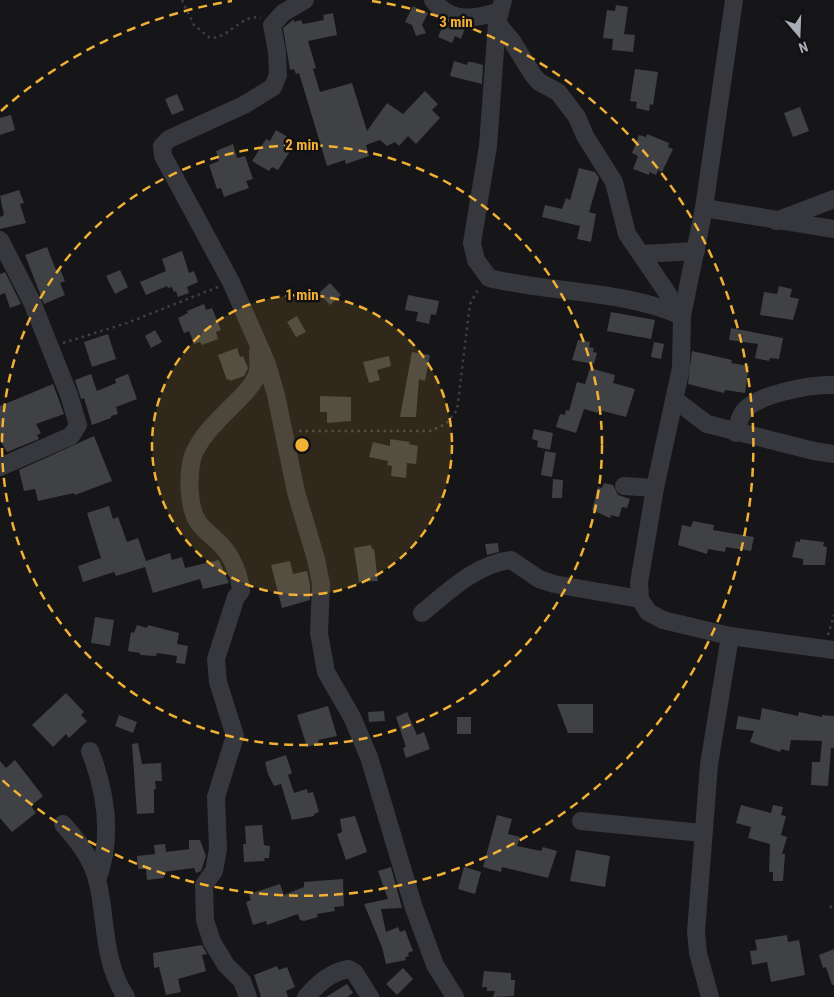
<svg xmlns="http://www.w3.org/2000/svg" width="834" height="997" viewBox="0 0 834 997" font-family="'Roboto Condensed',sans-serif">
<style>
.building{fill:#404145}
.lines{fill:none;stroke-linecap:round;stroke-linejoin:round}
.path{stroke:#3d3f44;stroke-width:2.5;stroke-dasharray:2.5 4;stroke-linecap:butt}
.minor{stroke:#37383d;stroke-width:18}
.ring{fill:none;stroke:#f2b134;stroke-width:2.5;stroke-dasharray:9 6}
.centre{fill:#f2b134;stroke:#111113;stroke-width:2.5}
.ring-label{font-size:15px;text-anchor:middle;font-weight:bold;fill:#f2b134;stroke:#111113;stroke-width:5;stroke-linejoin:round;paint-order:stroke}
</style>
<rect width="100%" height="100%" fill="#161618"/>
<!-- building -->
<g class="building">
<path d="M616 5 628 7 624 34 635 35 633 52 612 50 613 39 603 38 607 10 615 11Z"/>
<path d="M413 6 428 13 422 25 426 33 416 36 412 25 405 22Z"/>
<path d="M333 13 337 35 308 41 316 68 313 69 320 92 352 83 367 131 387 103 403 114 425 91 438 104 432 110 440 118 416 144 408 136 399 146 395 142 387 146 380 140 366 145 369 156 346 164 345 160 327 166 299 73 296 74 294 69 290 70 283 28 294 19V22L301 20 303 24 324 20 323 15Z"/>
<path d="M444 23 465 28 461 39 455 36 452 43 438 37Z"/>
<path d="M454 61 467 65 468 62H472L483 65 482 84 450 76Z"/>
<path d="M635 69 658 72 653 105 650 104 649 111 636 108 637 102 630 101Z"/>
<path d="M177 94 184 110 172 115 165 99Z"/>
<path d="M800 107 809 131 793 137 784 113Z"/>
<path d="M11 115 15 130 0 135V118Z"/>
<path d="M276 130 296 142 278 170 272 167 269 171 252 161 266 139 270 141Z"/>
<path d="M647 134 669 143 668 147 673 149 662 172 658 170 656 175 649 172V175L633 169 638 156 632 153 639 135 646 137Z"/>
<path d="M233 144 237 158 245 156 253 179 246 181 249 188 224 197 221 188 217 189 209 165 219 161 216 151Z"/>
<path d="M579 168 595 172 599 178 589 212 596 214 591 242 577 239 580 226 542 217 545 205 562 209 566 198 570 200Z"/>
<path d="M19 190 24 203 20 204 26 223 0 229V217L4 215 0 196Z"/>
<path d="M47 247 56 270 60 269 65 281 60 283 65 295 44 304 25 255Z"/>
<path d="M182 251 189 273 194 271 198 282 187 287 189 293 178 297 176 291 174 292 172 287 168 288 167 286 146 295 140 282 166 271 162 259Z"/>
<path d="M120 270 128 287 115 294 106 276Z"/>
<path d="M5 272 21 304 10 308 5 293 0 295V274Z"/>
<path d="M330 283 341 295 330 305 319 293Z"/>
<path d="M779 286 792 289 790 297 799 299 793 320 760 315 764 292 777 294Z"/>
<path d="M408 295 439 301 436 315 431 314 429 324 416 321 418 312 405 310Z"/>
<path d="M204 304 206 310 212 308 221 330 216 332 218 339 202 345 200 342 194 344 189 331 184 333 178 318 188 313 187 311Z"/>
<path d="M611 312 655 320 651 339 607 331Z"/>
<path d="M297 316 306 332 296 337 287 322Z"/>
<path d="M731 328 783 338 779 359 770 358 769 361 755 358 758 344 729 340Z"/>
<path d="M155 330 162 342 151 348 145 336Z"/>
<path d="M108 334 116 359 92 367 84 342Z"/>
<path d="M578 340 590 342 589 347 594 348 593 352 597 353 594 364 572 360Z"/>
<path d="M654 342 664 344 661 359 651 357Z"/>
<path d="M237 348 240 357 243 356 248 368 244 376 230 381 229 379 227 380 218 355Z"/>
<path d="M692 351 732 360 731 363 749 366 745 393 725 390 724 393 688 384Z"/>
<path d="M412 352 430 355 425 381 419 379 416 417H400Z"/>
<path d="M389 356 391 366 377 370 380 380 369 383 363 362Z"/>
<path d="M590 368 615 375 613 383 635 389 626 417 599 410 598 413 584 409 576 433 556 427 560 414 565 415 566 410 569 411 577 382 585 384Z"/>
<path d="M91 374 97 391 116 383 115 379 128 374 137 399 116 407 118 414 111 416V418L92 425 84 398 81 399 75 380Z"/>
<path d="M53 384 64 414 36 424 41 433 37 435 39 439 7 452 0 440V406Z"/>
<path d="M320 396 351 397V421L327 423V412H320Z"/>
<path d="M534 429 553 433 550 450 537 447 538 441 532 439Z"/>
<path d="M94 436 112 481 75 495 74 493 38 501 35 489 24 491 19 470Z"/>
<path d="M390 439 410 442 409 444 418 446 416 464 407 463 406 478 391 476 392 466 387 465 388 461 369 457 373 442 390 446Z"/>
<path d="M545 451 556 453 552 477 541 475Z"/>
<path d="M553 479 563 480 562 498H552Z"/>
<path d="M604 483 613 485 618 495 630 499 627 508 622 507 619 517 611 515 610 518 592 510 598 487 602 488Z"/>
<path d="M109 506 113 519 118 517 127 542 138 538 146 561 170 553 172 560 182 557 185 568 219 560 229 583 203 589 200 579 153 593 145 567 116 576 114 572 83 582 78 566 101 558 87 513Z"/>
<path d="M693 521 714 525 713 530 754 537 751 551 726 547 725 552 708 549 707 554 678 545 682 525 691 527Z"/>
<path d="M800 539 824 542 823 546 827 547 825 565H803V559L792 557 796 541 800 542Z"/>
<path d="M498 543 499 552 487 555 485 544Z"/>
<path d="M371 545 372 549H374L378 581 359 582 354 548Z"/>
<path d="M290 561 293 574 307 571 310 585V600L282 608 271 565Z"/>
<path d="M95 617 114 620 110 646 91 643Z"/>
<path d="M137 625 147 628 148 625 179 633 177 644 188 646 185 664 176 663 177 656 157 653 156 656 140 655V653L128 651 131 632 134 633Z"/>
<path d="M66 693 84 712 81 715 87 721 69 738 66 734 53 747 32 725Z"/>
<path d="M557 704H593V733H568Z"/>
<path d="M328 706 337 736 318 740 319 743 307 747 297 715Z"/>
<path d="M762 708 798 716 799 712 822 717V715L834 716V748H831L828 786 811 785 812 762H820L822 741 791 740 789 751 781 749 780 752 750 742 754 731 736 729 738 716 760 720Z"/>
<path d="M384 711 385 721 369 722 368 712Z"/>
<path d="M407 712 417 735 424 732 430 749 406 758 403 748 406 747 396 717Z"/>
<path d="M119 715 137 722 133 733 115 726Z"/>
<rect x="457" y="717" width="14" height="17"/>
<path d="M138 743 142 764 161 763 162 781H155L156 789H154V813L137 814 132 744Z"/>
<path d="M286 755 292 773 288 775 294 793 307 789 308 793 313 792 319 812 314 814V816L292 820 281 784 274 786 268 774 265 762Z"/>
<path d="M15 760 43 796 31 806 36 813 12 832 0 818V761L6 768Z"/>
<path d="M741 805 771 813 773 805 783 807 781 815 786 816 781 835 787 837 782 854H785L783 881H773V872H769L770 844 748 838 751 827 736 823Z"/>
<path d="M497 815 512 819 508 834 520 837 517 846 541 851 543 847 557 851 548 878 502 867 501 872 483 867Z"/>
<path d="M355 816 367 852 346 860 337 834 342 832 340 819Z"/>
<path d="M262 825 264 845 270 846 269 858H264L265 861 244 862 243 844H246L245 826Z"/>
<path d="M189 840H200L206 856 201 871 196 873 194 868 163 872 164 878 147 880 146 869H138L137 856 155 854 154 845 165 844 166 852 189 849Z"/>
<path d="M576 850 610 856 605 887 570 881Z"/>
<path d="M391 867 402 908 381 909 386 932 398 927 400 932 405 930 413 951 408 953 409 956 405 957 406 960 386 964 382 947 364 904 388 899 378 871Z"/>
<path d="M464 867 481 872 475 894 458 889Z"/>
<path d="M343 879 344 906 334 907 335 911 317 914 318 917 304 921 300 920 298 914 267 925 266 921 253 925 246 902 251 900 249 894 280 884 284 895 304 887V882Z"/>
<path d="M787 935 788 942 799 940 805 975 771 982 767 962 752 965 750 951 757 950 755 940Z"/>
<path d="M202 945 207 954 202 955 206 971 178 979 181 992 166 995 159 967 154 968 153 953Z"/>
<path d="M834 949V985H832L826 967 823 968 819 955Z"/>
<path d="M277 966 279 970 287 967 295 987 286 991 288 997H261L254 975Z"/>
<path d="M403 968 413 979 397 995 386 984Z"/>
<path d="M484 971 511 973V980H515L514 996 493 997 495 991H487V987H482Z"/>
<path d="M347 984 353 993 347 997H326Z"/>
</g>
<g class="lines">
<!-- path -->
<g class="path">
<path d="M182 0 194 25 210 38C229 39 241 13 261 18"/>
<path d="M63 343 127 323 218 287"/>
<path d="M299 431H430L446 424 457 410 470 304 479 288"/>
<path d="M828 635 834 615"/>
<path d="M830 906 834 910"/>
</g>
<!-- minor -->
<g class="minor">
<path d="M305 0 283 13 272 25 277 52 278 75 273 87 244 105 169 139 162 146 163 156 231 282 267 364 276 395 296 492 316 559 321 584 319 633 326 672 352 717 369 757 414 908 435 965 455 997"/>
<path d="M433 0C451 24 476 19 500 11"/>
<path d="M503 0 497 23 488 146 472 243 476 260 489 278C551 293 624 290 682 316"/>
<path d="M734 0 704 208 682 316 681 368 655 488 639 583 640 599 648 612 663 620 730 636 834 650"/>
<path d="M497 23 512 41 533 75 539 82 558 92 577 117 585 136 614 182 627 234 668 294 673 312"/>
<path d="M704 208 834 229"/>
<path d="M776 221 834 199"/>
<path d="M0 240 32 302 69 395 78 425 71 436 0 467"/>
<path d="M642 254 696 251"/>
<path d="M674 399 707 424 814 451 834 454"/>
<path d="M736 433C738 427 739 419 742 414 754 394 812 384 834 385"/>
<path d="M624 486 655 488"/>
<path d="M422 613C448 592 476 564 511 560L539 579 554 584 640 599"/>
<path d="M90 751C106 792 113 838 97 880"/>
<path d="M581 821 702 833"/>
<path d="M63 824C77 840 91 857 97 879 107 919 102 961 126 997"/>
<path d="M248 997 242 981 226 965 212 942 205 920 204 885 214 871 218 849 216 797 235 736 218 682 216 659 236 597 241 591C240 577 232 556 222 546 215 538 204 531 198 522 188 507 188 476 192 459 202 424 254 395 258 371 259 365 258 358 258 352"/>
<path d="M306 997C319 983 330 972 349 969L355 973 370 997"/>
<path d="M710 997 698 953 696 932 709 765 730 636"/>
</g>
</g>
<!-- distance rings -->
<circle cx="302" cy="445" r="150" fill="#f2b134" fill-opacity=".12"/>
<g class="ring">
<circle cx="302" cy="445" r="150"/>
<circle cx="302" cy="445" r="300"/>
<path d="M1 111A450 450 0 0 1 232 1M372 1A450 450 0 1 1 1 779"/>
</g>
<circle cx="302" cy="445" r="8" class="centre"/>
<g class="ring-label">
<text x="456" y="27">3 min</text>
<text x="302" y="150">2 min</text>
<text x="302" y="300">1 min</text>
</g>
<!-- north arrow -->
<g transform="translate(799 35) rotate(161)" stroke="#111113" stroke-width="4" paint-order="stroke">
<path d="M0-4L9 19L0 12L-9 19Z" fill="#a8adb8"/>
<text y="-8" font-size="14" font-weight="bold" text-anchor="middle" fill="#a8adb8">N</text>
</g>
</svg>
